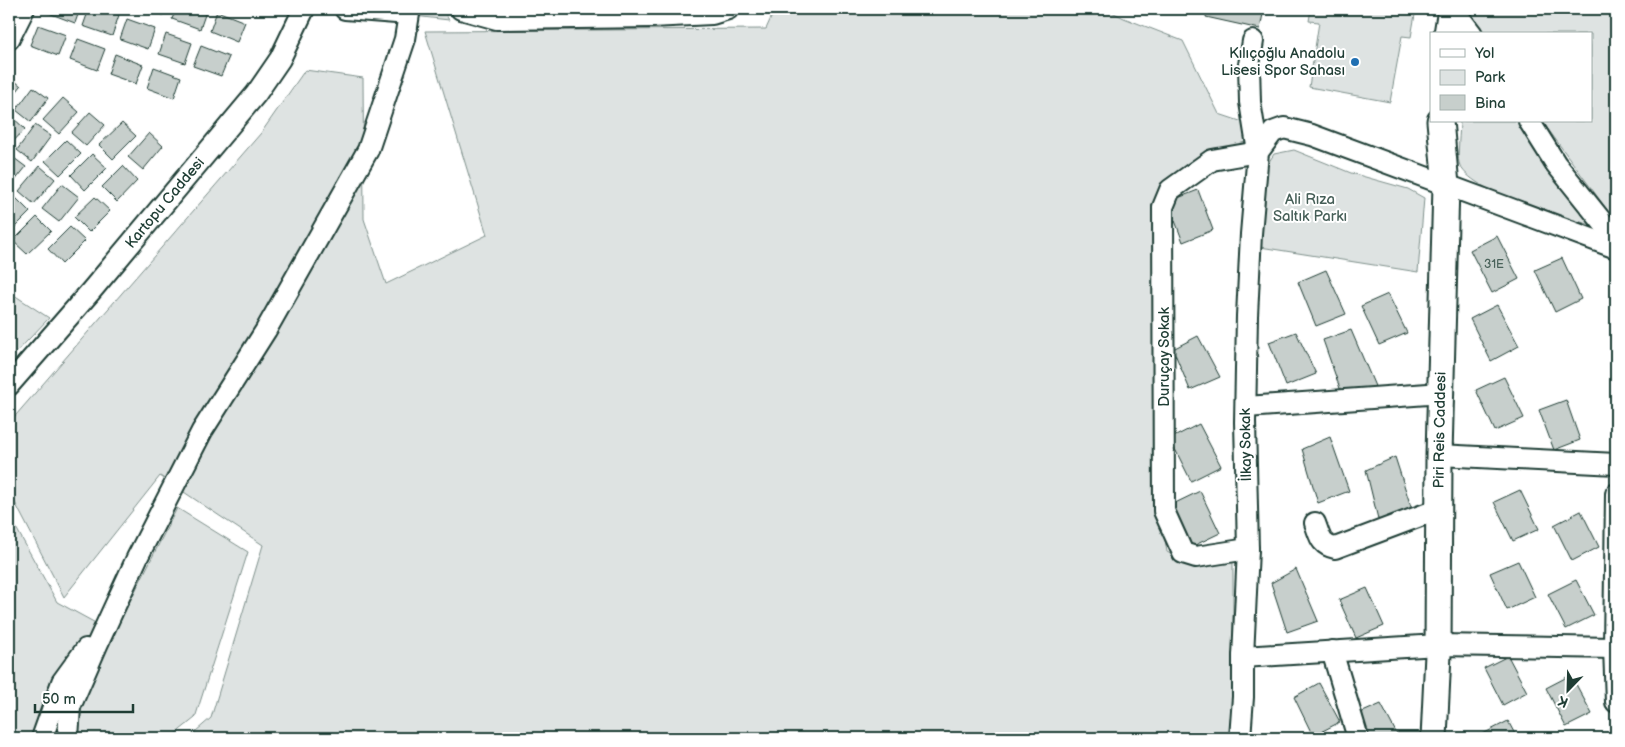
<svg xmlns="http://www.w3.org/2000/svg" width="1625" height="747" viewBox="0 0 1625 747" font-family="'Balsamiq Sans',sans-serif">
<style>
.green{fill:#dee3e2;stroke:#7e908b}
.building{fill:#c7cfcc;stroke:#1f3d34}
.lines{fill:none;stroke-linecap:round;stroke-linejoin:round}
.minor-casing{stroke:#1f3d34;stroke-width:24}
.major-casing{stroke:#1f3d34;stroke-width:29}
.minor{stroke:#fff;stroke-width:20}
.major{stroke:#fff;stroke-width:25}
.poi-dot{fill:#1f6fb2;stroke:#fff;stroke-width:2}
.labels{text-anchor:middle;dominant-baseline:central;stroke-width:4;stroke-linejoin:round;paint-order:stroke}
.number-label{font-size:12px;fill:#49625a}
.poi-label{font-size:15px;fill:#1f3d34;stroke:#fff;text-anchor:end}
.park-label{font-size:15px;fill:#455e57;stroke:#fff}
.street-label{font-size:15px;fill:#1f3d34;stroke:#fff}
</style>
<rect width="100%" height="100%" fill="#fff"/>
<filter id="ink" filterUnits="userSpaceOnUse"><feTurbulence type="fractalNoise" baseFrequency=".02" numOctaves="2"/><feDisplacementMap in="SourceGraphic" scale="10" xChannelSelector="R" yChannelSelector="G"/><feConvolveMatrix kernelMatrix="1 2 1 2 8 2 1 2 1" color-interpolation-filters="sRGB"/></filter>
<g filter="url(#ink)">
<!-- green -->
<g class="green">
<path d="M389 9H442L449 20 414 16Z"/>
<path d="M775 9H1106L1124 18 1183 41 1219 114 1273 132 1212 160 1170 190 1158 498 1167 552 1185 562H1233V691L1229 738H188L211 718 263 545 160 476 64 597 9 491V423L261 133 305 70 363 78 364 219 386 284 487 235 425 31 766 29Z"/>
<path d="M1311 9H1416L1411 37 1402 36 1390 102 1309 87 1319 22 1309 21Z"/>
<path d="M1473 9H1616V222L1542 121H1591V34H1483L1472 13Z"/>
<path d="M1460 121H1522L1591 225C1562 216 1469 193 1459 163 1457 156 1460 130 1460 121Z"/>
<path d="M1294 150 1351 173 1408 189 1424 198 1418 272 1260 247 1263 171 1274 154Z"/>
<path d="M9 295H14L49 318 9 360Z"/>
<path d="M177 508 248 552 195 718 170 738H9V515L57 602 114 633Z"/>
</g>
<!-- building -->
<g class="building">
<path d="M47 9H80L75 23 46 12Z"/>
<path d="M89 9H102L119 15 112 36 83 26Z"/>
<path d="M145 9H165L163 15Z"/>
<path d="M176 9H207L200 29 172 19Z"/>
<path d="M1207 9H1264L1260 29 1206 17Z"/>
<path d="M217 11 245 22 237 42 210 31Z"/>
<path d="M127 19 155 29 148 49 120 39Z"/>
<path d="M38 25 66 35 58 56 30 45Z"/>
<path d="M166 34 192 43 185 63 159 54Z"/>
<path d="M78 39 105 49 97 70 70 60Z"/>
<path d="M201 46 229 57 221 76 193 66Z"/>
<path d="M115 54 143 65 136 84 108 74Z"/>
<path d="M154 67 181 77 174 98 147 88Z"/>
<path d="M9 76 21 86 9 101Z"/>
<path d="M33 87 48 98 31 122 16 110Z"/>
<path d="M63 98 79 112 59 134 43 120Z"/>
<path d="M90 112 105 125 86 146 71 133Z"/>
<path d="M10 115 25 129 9 146V116Z"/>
<path d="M122 123 136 136 113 159 99 145Z"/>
<path d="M35 125 51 136 32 162 17 150Z"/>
<path d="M149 133 163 146 143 170 128 157Z"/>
<path d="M66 140 81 154 60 175 45 161Z"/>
<path d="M92 154 107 168 85 190 71 175Z"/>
<path d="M10 155 26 167 9 188V157Z"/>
<path d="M40 166 55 179 34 204 19 191Z"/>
<path d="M123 166 137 181 117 202 102 187Z"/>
<path d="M62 184 79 197 59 222 42 209Z"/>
<path d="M1198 190 1213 230 1183 242 1168 202Z"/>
<path d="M95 197 110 211 89 232 74 217Z"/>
<path d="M16 198 30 212 9 233V205Z"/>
<path d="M37 217 51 231 27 254 13 241Z"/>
<path d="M70 227 85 241 62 264 48 249Z"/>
<path d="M1497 236 1519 279 1492 293 1470 250Z"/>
<path d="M1562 258 1581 299 1555 312 1535 270Z"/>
<path d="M1326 270 1346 314 1316 326 1298 282Z"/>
<path d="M1388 294 1407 333 1379 345 1361 306Z"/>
<path d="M1497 305 1519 346 1491 361 1470 319Z"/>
<path d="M1351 330 1377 391 1343 397 1323 340Z"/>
<path d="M1296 332 1316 374 1286 386 1269 342Z"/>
<path d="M1198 336 1220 377 1190 390 1173 349Z"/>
<path d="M1504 377 1524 418 1495 431 1476 390Z"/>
<path d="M1566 400 1580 440 1554 450 1539 410Z"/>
<path d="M1199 424 1221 466 1191 481 1170 439Z"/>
<path d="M1330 437 1349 491 1318 503 1302 449Z"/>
<path d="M1395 457 1413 513 1380 527 1366 470Z"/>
<path d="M1520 490 1539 529 1513 541 1494 502Z"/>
<path d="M1200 491 1220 533 1191 547 1171 505Z"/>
<path d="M1581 511 1599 547 1572 561 1554 525Z"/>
<path d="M1518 561 1535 597 1507 610 1490 573Z"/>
<path d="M1296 569 1318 621 1287 632 1271 583Z"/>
<path d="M1576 580 1594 615 1566 629 1548 594Z"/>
<path d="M1367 588 1384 626 1356 638 1339 600Z"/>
<path d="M1508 656 1527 692 1503 705 1484 668Z"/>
<path d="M1571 675 1592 714 1566 727 1546 688Z"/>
<path d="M1319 683 1340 722 1313 736 1294 697Z"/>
<path d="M1381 704 1399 738H1366L1356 715Z"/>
<path d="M1508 721 1517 738H1480L1479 736Z"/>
</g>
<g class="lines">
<defs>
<g id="minor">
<path d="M461 9 497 19 651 17 712 14 728 9"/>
<path d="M1453 9 1472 34"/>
<path d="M9 39 24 9"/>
<path d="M1529 121 1556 164 1616 239"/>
<path d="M9 385 91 291 256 94 280 59 304 9"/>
<path d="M1246 407 1442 393"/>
<path d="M1439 455 1616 464"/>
<path d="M1616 494 1614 648 1616 702"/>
<path d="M1315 523C1320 536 1320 545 1335 548L1439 509"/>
<path d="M1248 549 1196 557 1183 553 1164 511 1163 207 1170 190 1212 160 1258 152 1250 102 1249 65 1253 41"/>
<path d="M1332 651 1358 738"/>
<path d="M1243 657 1438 645 1614 648"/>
<path d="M42 738 62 682 86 649"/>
<path d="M68 738 70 707 97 645 137 558 202 431 266 330 368 150 405 39 409 14 345 9"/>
<path d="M1240 738 1243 697V657L1248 549 1245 422 1247 316 1251 234 1258 152 1273 132 1284 128 1312 135 1616 248"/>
</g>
<g id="major">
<path d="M1447 34 1451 9"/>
<path d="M1434 738 1438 654 1439 455 1446 185 1440 121"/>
</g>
</defs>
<!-- minor casing -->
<use href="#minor" class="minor-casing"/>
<!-- major casing -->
<use href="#major" class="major-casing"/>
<!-- minor -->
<use href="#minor" class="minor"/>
<!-- major -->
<use href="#major" class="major"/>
</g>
</g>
<!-- markers -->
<circle class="poi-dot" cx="1355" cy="62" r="5"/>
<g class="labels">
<!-- number labels -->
<g class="number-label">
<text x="1494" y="264">31E</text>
</g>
<!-- poi labels -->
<g class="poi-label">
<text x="1345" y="53">Kılıçoğlu Anadolu<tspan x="1345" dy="17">Lisesi Spor Sahası</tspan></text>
</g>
<!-- park labels -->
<g class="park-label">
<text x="1310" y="199">Ali Rıza<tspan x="1310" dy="17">Saltık Parkı</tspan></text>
</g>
<!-- street labels -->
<g class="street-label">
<text transform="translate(165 203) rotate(-50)">Kartopu Caddesi</text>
<text transform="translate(1164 357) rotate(-90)">Duruçay Sokak</text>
<text transform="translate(1440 430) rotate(-89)">Piri Reis Caddesi</text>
<text transform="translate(1246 445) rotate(-91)">İlkay Sokak</text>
</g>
</g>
<!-- margin -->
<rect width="1625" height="747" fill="none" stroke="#fff" stroke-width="30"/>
<rect x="15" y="15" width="1595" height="717" fill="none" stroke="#1f3d34" stroke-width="2" filter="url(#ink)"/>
<!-- legend -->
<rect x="1430" y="32" width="162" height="90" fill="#ffffff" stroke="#a5b1ae"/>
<rect x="1440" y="49" width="25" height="8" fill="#ffffff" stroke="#a5b1ae"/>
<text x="1475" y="58" font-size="15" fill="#1f3d34">Yol</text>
<rect x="1440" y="70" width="25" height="15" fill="#dee3e2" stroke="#a5b1ae"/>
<text x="1475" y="82" font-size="15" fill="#1f3d34">Park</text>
<rect x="1440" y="95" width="25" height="15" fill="#c7cfcc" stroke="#a5b1ae"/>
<text x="1475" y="108" font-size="15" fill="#1f3d34">Bina</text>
<!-- north arrow -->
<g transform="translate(1568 690) rotate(203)" stroke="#ffffff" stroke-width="4" paint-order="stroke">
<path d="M0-4L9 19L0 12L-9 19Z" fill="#1f3d34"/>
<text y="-8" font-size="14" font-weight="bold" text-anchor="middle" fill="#1f3d34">K</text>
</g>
<!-- scale -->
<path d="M35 704v8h98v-8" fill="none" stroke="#1f3d34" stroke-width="2.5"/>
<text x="42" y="704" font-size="15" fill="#1f3d34" stroke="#ffffff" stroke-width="4" paint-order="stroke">50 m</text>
</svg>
